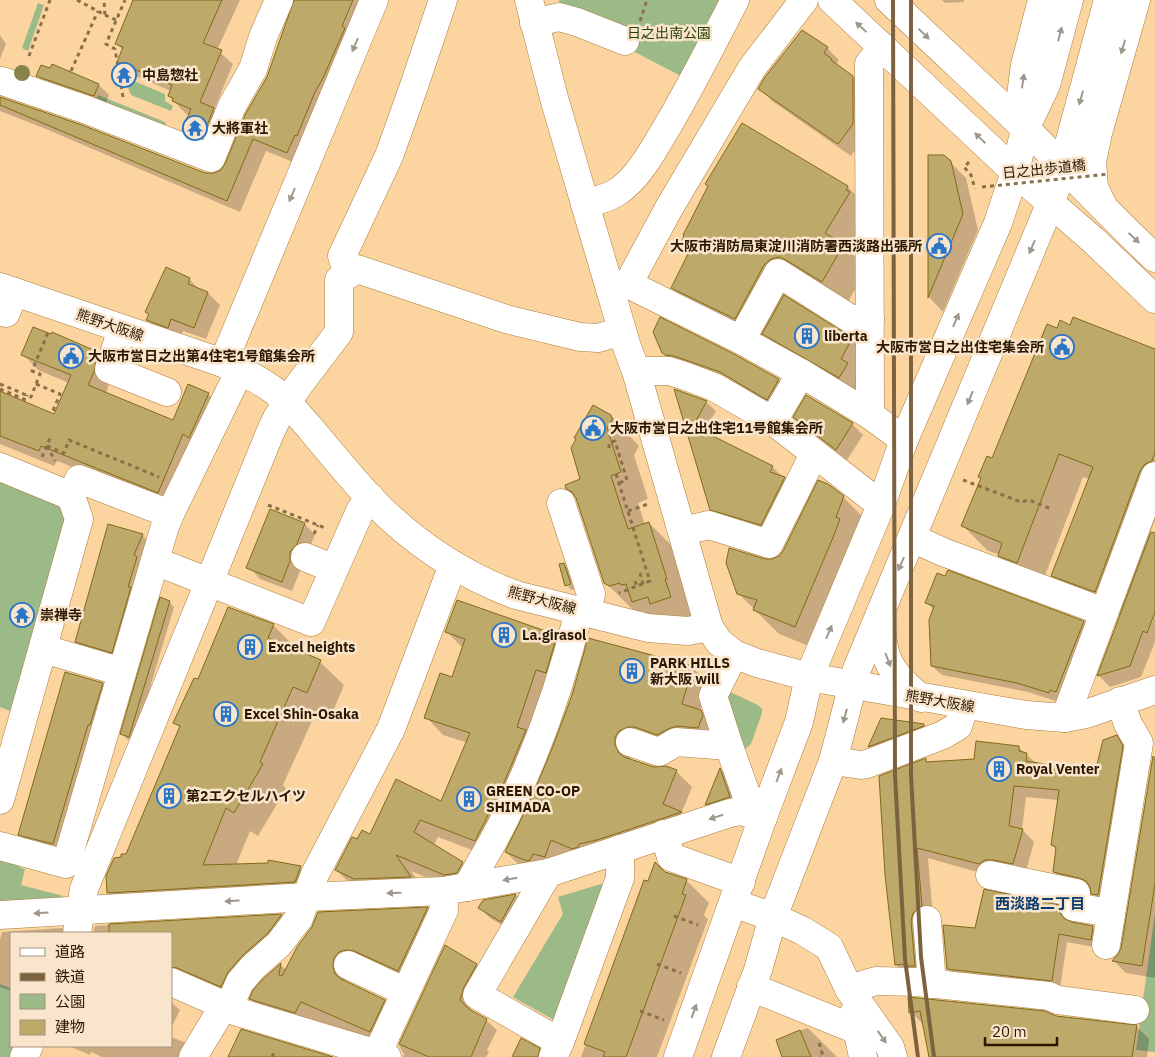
<svg xmlns="http://www.w3.org/2000/svg" width="1155" height="1057" viewBox="0 0 1155 1057" font-family="'IBM Plex Sans','Noto Sans JP',sans-serif">
<style>
.green{fill:#9cb988}
.shadow{fill:#0003}
.building{fill:#bda96a;stroke:#806a17}
.lines{fill:none;stroke-linecap:round;stroke-linejoin:round}
.minor-casing{stroke:#ac7d3c;stroke-width:29}
.major-casing{stroke:#ac7d3c;stroke-width:29}
.path{stroke:#8b6f4a;stroke-width:3;stroke-dasharray:4 4;stroke-linecap:butt}
.minor{stroke:#fff;stroke-width:28}
.major{stroke:#fff;stroke-width:28}
.rail{stroke:#7d623f;stroke-width:4}
.path-bridge{stroke:#8b6f4a;stroke-width:3;stroke-dasharray:4 4;stroke-linecap:butt}
.tree{fill:#86844b}
.oneway{fill:#9f978c}
.labels{text-anchor:middle;dominant-baseline:central;stroke-width:5;stroke-linejoin:round;paint-order:stroke}
.park-label{font-size:14px;fill:#254306;stroke:#f9e5cc}
.poi-label{font-size:14px;font-weight:bold;fill:#2a1800;stroke:#f9e5cc;text-anchor:start}
.street-label{font-size:14px;fill:#2a1800;stroke:#f9e5cc}
.neighbourhood-label{font-size:15px;font-weight:bold;fill:#0a3c6e;stroke:#f9e5cc}
</style>
<rect width="100%" height="100%" fill="#fcd4a0"/>
<!-- green -->
<g class="green">
<path d="M559 0H722L683 77 623 46 561 7Z"/>
<path d="M38 3 44 5 28 51 22 48Z"/>
<path d="M129 79 165 94V101L173 106 171 111 131 95 126 83Z"/>
<path d="M98 95 165 122 166 124 164 130 93 104Z"/>
<path d="M0 478 64 506 73 516 17 714 0 707Z"/>
<path d="M726 690 758 705 762 709V713L751 744 745 749 740 747 722 693Z"/>
<path d="M0 852 22 857 19 867 25 869 21 885 63 896 62 898 0 902Z"/>
<path d="M601 884 609 890 561 1024 513 997 563 914 558 897Z"/>
<path d="M1155 913V1052L1136 1050Z"/>
<path d="M0 984 11 988V1046H20L15 1057H0Z"/>
</g>
<!-- shadow -->
<g class="shadow">
<path d="M139 0H240L217 50 233 64 214 110 226 122 215 150 196 142 184 130 190 115 186 114 169 96 171 91 131 74 119 62 123 50 116 43Z"/>
<path d="M295 0H370L300 165 266 151 240 212 46 129 0 111V98L205 174 214 175 222 171 269 74 279 43 295 7Z"/>
<path d="M942 0H964V2L945 3Z"/>
<path d="M0 35 6 44 0 59Z"/>
<path d="M827 48 839 60 836 64 853 77 865 89V136L851 156 772 101 760 88Z"/>
<path d="M38 76 99 85 109 95 105 106 48 86Z"/>
<path d="M742 125 848 187 871 211 873 216 851 253 867 269 846 305 788 289 784 296 842 333 854 336 882 364 868 406 792 362 763 333 758 342 696 311 673 288 688 257 680 248Z"/>
<path d="M929 156 950 162 966 178 978 230 943 312 929 297Z"/>
<path d="M189 279 200 290 208 293 220 305 206 339 183 331 180 339 160 332 148 320Z"/>
<path d="M1070 326 1155 350V520L1150 533 1155 535V642L1141 677 1110 687 1099 676 1121 616 1077 600 1052 575 1089 479 1083 477 1041 586 1023 580 999 555 987 550 963 526 993 459 1057 330Z"/>
<path d="M98 353 113 368 106 394 173 422 208 394 224 410 174 507 57 461 54 466 0 444V392L55 415 69 383 38 370 23 354Z"/>
<path d="M663 353 733 355 779 380 790 392 780 411 678 367Z"/>
<path d="M676 391 706 402 716 411 703 433 772 467 794 487 771 534 721 519 711 509Z"/>
<path d="M611 416 639 446 634 455 648 499 638 503 645 525 649 523 676 550 697 624 661 629 643 611 637 613 632 609 605 582 577 498 567 488 582 480Z"/>
<path d="M795 417 852 424 863 435 847 460 806 428Z"/>
<path d="M843 497 867 521 819 650 779 634 738 593 764 560 772 561 779 557Z"/>
<path d="M270 511 305 524 315 535 307 554 300 562V571L292 591 260 579 250 568Z"/>
<path d="M142 535 163 555 132 672 96 662 76 641Z"/>
<path d="M564 564 569 569 573 582 568 584V586Z"/>
<path d="M948 572 1084 622 1093 632 1059 702 1028 692 942 675 932 666 934 610 927 603Z"/>
<path d="M574 584 575 589 571 590 568 586Z"/>
<path d="M169 602 174 607 134 741 127 739 122 734Z"/>
<path d="M273 625 297 649 296 652 320 662 344 685 331 716 317 710 283 785 286 789 258 836 250 831 236 865 300 867 324 891 132 916 108 893 123 858 127 855 180 728 175 723 198 681Z"/>
<path d="M446 631 556 637 573 654 493 858 438 837 434 845 462 863 480 880 462 892 411 871 427 894 354 887 336 870 358 841 442 803 468 743 443 735 426 717 453 679 463 648Z"/>
<path d="M692 667 708 683 700 711 716 727 718 732 631 754 630 760 654 768 676 771 692 787 681 814 696 829 522 868 506 852 533 798Z"/>
<path d="M102 684 118 699 68 859 35 850 20 834Z"/>
<path d="M882 719 923 725 933 736 880 756 870 747Z"/>
<path d="M1116 737 1128 749 1105 905 1093 893 1092 889 1066 884 1054 872 1057 850 1052 845 1058 800 1026 797 1022 829 1034 842 1025 875 991 876 928 858 933 918 926 978 908 977 896 965 925 760 929 763 975 760 1018 747 1037 764 1082 771 1097 770Z"/>
<path d="M1155 759V978L1126 973 1114 961 1123 948Z"/>
<path d="M721 770 730 780 740 807 716 815 706 805Z"/>
<path d="M665 873 686 880 709 903 704 915 708 919 657 1057H581L645 882 649 883Z"/>
<path d="M517 896 527 906 512 931 490 918 480 908 484 901Z"/>
<path d="M1058 906 1067 915 1068 922 1093 927 1101 936 1099 948 1067 942 1060 989 956 978 948 969 976 929Z"/>
<path d="M428 909 439 920 411 982 346 970 345 982 384 1001 396 1013 381 1046 263 1011 251 999 265 979 281 965 286 970 313 928 319 913Z"/>
<path d="M282 915 292 926 232 996 171 981V933H93L95 926Z"/>
<path d="M62 928 67 933H11V991L0 987V940L2 932Z"/>
<path d="M446 947 476 965 487 976 474 998 470 1010 486 1020 497 1030 487 1050 489 1052 486 1057H403L404 1054 399 1046Z"/>
<path d="M909 999 1136 1026 1149 1039 1147 1057H930L924 1025 911 1012Z"/>
<path d="M171 1002 180 1010 171 1028Z"/>
<path d="M807 1028 809 1029 837 1057H784L777 1040Z"/>
<path d="M171 1037 184 1042 194 1053 192 1057H102L91 1052 90 1055 69 1046H171Z"/>
</g>
<!-- building -->
<g class="building">
<path d="M133 0H222L203 43 222 50 200 102 214 108 202 138 182 130 191 109 172 101 173 98 168 96 172 85 117 62 123 47 115 44Z"/>
<path d="M294 0H353L342 26 345 28 323 78 315 92 297 136 295 135 287 153 253 139 227 201 0 105V97L82 125 205 173H214L221 170 225 164 246 113 267 77Z"/>
<path d="M802 30 828 47 824 53 832 59 831 60 853 76V124L838 144 758 89 765 77Z"/>
<path d="M52 64 99 84 94 96 36 76 41 65 50 68Z"/>
<path d="M742 123 848 186 846 190 850 192 825 233 844 244 822 282 786 260 779 257 771 259 764 265 735 319 671 288 688 254 678 248 684 236 683 235 708 186 705 184Z"/>
<path d="M928 155H944L951 161 963 214 928 298Z"/>
<path d="M166 267 190 278 188 284 208 292 194 328 171 319 168 328 146 320 149 314 145 312Z"/>
<path d="M784 295 843 332 854 335 841 359 848 363 839 378 762 334Z"/>
<path d="M660 317 734 354 779 379 767 400 720 372 674 356 665 355 662 353 653 332Z"/>
<path d="M1073 317 1155 349V452L1152 461 1145 464 1140 471 1095 592 1051 576 1093 467 1059 454 1017 563 998 556 1002 543 961 526 981 478 978 477 987 456 992 458 1047 324 1057 328 1060 320 1070 325Z"/>
<path d="M33 327 51 334 52 332 98 352 94 372 88 385 173 420 188 384 209 393 189 438 183 434 158 493 41 446 39 451 0 436V391L54 414 71 375 21 355Z"/>
<path d="M674 389 707 401 693 426 773 466 770 472 785 477 761 525 710 510Z"/>
<path d="M806 395 853 423 836 450 793 417Z"/>
<path d="M593 405 611 415V417L613 418 607 428 621 472 611 476 628 529 649 522 667 579H665L671 597 650 604 648 597 632 602 626 584 621 585 620 583 609 586 604 583 576 498 572 492 566 489 565 485 580 479 571 448 576 439 574 438Z"/>
<path d="M818 480 828 484 844 496 836 517 840 519 832 540 795 627 753 610 757 600 737 594 726 563 729 548 765 559H772L779 556 783 551Z"/>
<path d="M270 509 305 523 297 544 290 552V561L282 582 246 568Z"/>
<path d="M108 524 143 534 134 555 137 557 128 587H131L112 653 75 642Z"/>
<path d="M1151 532 1155 533V612L1147 633 1143 631 1130 666 1097 676Z"/>
<path d="M564 563 571 584 565 586 559 564Z"/>
<path d="M948 570 1084 621 1056 692 1050 690 1049 693 1017 683 931 666 929 620 934 606 925 603 937 573 945 576Z"/>
<path d="M160 597 170 601 129 737 120 734Z"/>
<path d="M457 600 557 635 546 673 536 670 517 727 526 730 503 785 475 841 420 820 414 832 463 862 457 873 444 875 396 855 411 877 354 879 335 870 352 837 357 839 362 830 370 834 396 779 441 801 470 733 424 718 440 673 452 677 465 639 445 632Z"/>
<path d="M228 607 274 624 268 638 321 660 307 693 293 687 260 762 263 764 234 813 226 808 203 865 268 863V860L301 866 295 882 107 893 106 876 114 858 121 857V854H126L180 726 173 723 194 678 198 679Z"/>
<path d="M588 638 693 666 682 704 701 710 703 715 698 728 677 726 668 729 657 735 635 727H628L619 731 615 737V745L619 753 624 757 654 767 666 766 677 770 663 804 682 812 597 840 579 844 578 847 572 849 551 840 545 857 533 854 530 860 527 861 505 852 532 797 553 746 572 695Z"/>
<path d="M65 672 103 683 90 725H88L53 844 18 835Z"/>
<path d="M881 718 924 724V726L868 747Z"/>
<path d="M1117 735 1123 746 1098 895 1091 894 1090 887 1086 881 1079 878 1053 872 1056 847 1051 845 1059 790 1014 786 1009 826 1023 829 1013 864 993 860H985L979 864 917 848 922 906 913 913 911 921 915 966H904L903 964 895 965 885 875 879 776 926 758V762L974 759 976 741 1019 746V751L1027 753 1026 761 1081 770V767L1096 769 1103 740Z"/>
<path d="M1153 756 1155 758V884L1142 966 1112 961 1118 954 1121 948Z"/>
<path d="M720 768 730 797 705 805Z"/>
<path d="M655 862 665 872 687 879 682 894 686 895 626 1057H603L605 1052 584 1044 644 880 648 881Z"/>
<path d="M984 889 1059 905 1060 913 1065 919 1072 922 1093 926 1091 940 1059 934 1052 981 947 969 943 925 975 928Z"/>
<path d="M516 894 501 922 478 908 483 900Z"/>
<path d="M428 907 398 971 354 951 346 950 339 952 334 958 333 967 335 974 341 979 385 1000 370 1032 301 1002 295 1013 249 999 253 990 264 978 281 963 279 975 282 976 297 947 312 927 318 912Z"/>
<path d="M282 914 268 933 243 955 228 972 221 987 177 968 171 967V933H109V924Z"/>
<path d="M445 945 477 964 464 987 460 1000 469 1009 487 1019 471 1057H429L399 1044Z"/>
<path d="M908 997 1045 1011 1056 1016 1137 1025 1132 1057H929L920 1011 909 1013Z"/>
<path d="M241 1029 333 1057H228Z"/>
<path d="M800 1030 811 1057H782L776 1040Z"/>
<path d="M521 1038 540 1048 538 1057H512Z"/>
</g>
<g class="lines">
<defs>
<g id="minor">
<path d="M529 0 554 98 627 347 636 371 709 627"/>
<path d="M832 0 1015 172 1093 240 1155 299"/>
<path d="M889 0C935 44 982 87 1028 131 1071 173 1111 217 1155 258"/>
<path d="M534 23 559 17 577 22 625 41"/>
<path d="M883 47 869 64 870 415 904 440"/>
<path d="M2 81 87 110 211 158 232 106 253 69 263 37 279 0"/>
<path d="M1025 129 1021 95 1025 65 1042 0"/>
<path d="M585 204C597 200 610 198 620 190 639 176 652 152 664 132 690 89 712 44 735 0"/>
<path d="M1103 206 1094 187 1092 161 1098 133 1136 0"/>
<path d="M348 274 342 256 389 156 414 86 443 0"/>
<path d="M628 284 741 340 801 373 870 415"/>
<path d="M610 289 628 284 669 208 752 68 804 0"/>
<path d="M6 313 14 292"/>
<path d="M122 329 109 369 167 392"/>
<path d="M741 340 778 273 851 319H870"/>
<path d="M223 363 374 0"/>
<path d="M636 371H669L685 376 714 387 773 421 881 505"/>
<path d="M773 421 801 373"/>
<path d="M0 467 71 496"/>
<path d="M561 503 591 594 587 613"/>
<path d="M683 531 709 525 769 544 814 454"/>
<path d="M912 538 943 552 1104 612"/>
<path d="M305 557 334 569"/>
<path d="M155 561 311 622 360 511 370 497"/>
<path d="M880 614C882 656 887 671 921 698"/>
<path d="M44 649 122 672"/>
<path d="M1065 718 1155 476"/>
<path d="M630 742 659 752 676 742 729 746 746 794 763 817"/>
<path d="M729 746 713 696 734 654"/>
<path d="M833 761 861 765 867 764 943 735 958 726 965 705"/>
<path d="M0 800 79 519 71 496 79 479 170 514 240 370"/>
<path d="M664 834 671 857 741 882"/>
<path d="M0 846 66 864 165 526 170 514"/>
<path d="M548 873 477 995 560 1042"/>
<path d="M990 875 1076 893 1074 907 1111 913"/>
<path d="M467 887C480 863 494 841 506 816 538 750 562 682 579 611"/>
<path d="M733 903 773 917 803 931 829 947 849 989 890 1047 893 1057"/>
<path d="M0 915 307 897 443 891 548 873 730 813 740 811 763 817"/>
<path d="M927 920 932 984"/>
<path d="M77 933 84 889 270 433 277 418 298 386 339 332V280L357 269 506 319 580 337 598 338 622 331"/>
<path d="M1106 945 1139 743 1128 724 1120 701"/>
<path d="M348 965 406 992"/>
<path d="M171 982 217 1002 228 1009 387 1057"/>
<path d="M751 987 857 1030"/>
<path d="M849 989 876 981 917 982 1049 996 1058 1000 1135 1010"/>
<path d="M228 1009 240 982 253 967 279 944 299 918 315 874 391 729 453 565"/>
<path d="M854 1013 863 1057"/>
<path d="M377 1054 444 910 443 891"/>
<path d="M24 1057 29 1046"/>
<path d="M193 1057 223 1007"/>
<path d="M553 1057 560 1042 620 878V849"/>
<path d="M678 1057 763 817 799 722 809 677 881 505 904 440 998 223 1015 172 1025 129 1046 85 1069 0"/>
<path d="M726 1057 758 970 773 917 833 761 857 669 1051 202 1063 166 1108 0"/>
</g>
<path id="major" d="M0 287 223 363C242 371 259 379 276 392 289 403 299 416 310 428 329 451 349 475 369 497 411 541 459 574 516 595L648 628 688 631 709 627 719 642 734 654 757 663 809 677 1026 715 1065 718 1086 714 1155 690"/>
</defs>
<!-- minor casing -->
<use href="#minor" class="minor-casing"/>
<!-- major casing -->
<use href="#major" class="major-casing"/>
<!-- path -->
<g class="path">
<path d="M77 0 105 15 104 0"/>
<path d="M105 15 116 20"/>
<path d="M640 21 647 0"/>
<path d="M29 56 50 0"/>
<path d="M71 71 98 11"/>
<path d="M123 97 115 49 106 44 125 0"/>
<path d="M969 162 964 167 971 175 975 189"/>
<path d="M0 384 31 397 40 374 32 371 49 330"/>
<path d="M36 384 60 394 52 413"/>
<path d="M0 389 26 400 27 395"/>
<path d="M47 446 64 453 69 440 159 477"/>
<path d="M47 446 55 461"/>
<path d="M609 448V443L615 441 627 480 619 483"/>
<path d="M42 457 50 438"/>
<path d="M616 474 650 581 619 593"/>
<path d="M963 480 1021 502 1029 500 1051 509"/>
<path d="M268 505 325 528"/>
<path d="M628 511 648 504"/>
<path d="M314 534 318 525"/>
<path d="M640 573 643 584"/>
<path d="M635 581 637 586"/>
<path d="M674 916 698 925"/>
<path d="M657 964 681 973"/>
<path d="M640 1011 664 1020"/>
<path d="M819 1043 823 1056 820 1057"/>
<path d="M272 1057 275 1050"/>
</g>
<!-- minor -->
<use href="#minor" class="minor"/>
<!-- major -->
<use href="#major" class="major"/>
<!-- rail -->
<g class="rail">
<path d="M893 0 895 775 905 959 918 1057"/>
<path d="M911 0V775L921 957 934 1057"/>
</g>
<!-- path-bridge -->
<path class="path-bridge" d="M982 187 1109 174"/>
</g>
<!-- trees -->
<circle class="tree" cx="22" cy="73" r="8"/>
<!-- one-way arrows -->
<defs><path id="oneway-solid" d="M-6-.8H1V-3.2L6.5 0L1 3.2V.8H-6Z" transform="scale(1.25)"/></defs>
<g class="oneway">
<use href="#oneway-solid" transform="translate(861 27) rotate(-137)"/>
<use href="#oneway-solid" transform="translate(924 34) rotate(44)"/>
<use href="#oneway-solid" transform="translate(1060 34) rotate(-75)"/>
<use href="#oneway-solid" transform="translate(355 45) rotate(113)"/>
<use href="#oneway-solid" transform="translate(1123 47) rotate(106)"/>
<use href="#oneway-solid" transform="translate(1023 81) rotate(-82)"/>
<use href="#oneway-solid" transform="translate(1081 98) rotate(106)"/>
<use href="#oneway-solid" transform="translate(980 138) rotate(-136)"/>
<use href="#oneway-solid" transform="translate(292 195) rotate(113)"/>
<use href="#oneway-solid" transform="translate(1134 238) rotate(43)"/>
<use href="#oneway-solid" transform="translate(1032 247) rotate(113)"/>
<use href="#oneway-solid" transform="translate(956 320) rotate(-67)"/>
<use href="#oneway-solid" transform="translate(970 398) rotate(112)"/>
<use href="#oneway-solid" transform="translate(901 564) rotate(114)"/>
<use href="#oneway-solid" transform="translate(829 632) rotate(-67)"/>
<use href="#oneway-solid" transform="translate(888 660) rotate(69)"/>
<use href="#oneway-solid" transform="translate(845 716) rotate(105)"/>
<use href="#oneway-solid" transform="translate(779 775) rotate(-69)"/>
<use href="#oneway-solid" transform="translate(716 817) rotate(162)"/>
<use href="#oneway-solid" transform="translate(510 879) rotate(170)"/>
<use href="#oneway-solid" transform="translate(394 893) rotate(178)"/>
<use href="#oneway-solid" transform="translate(232 901) rotate(177)"/>
<use href="#oneway-solid" transform="translate(41 913) rotate(177)"/>
<use href="#oneway-solid" transform="translate(694 1011) rotate(-70)"/>
<use href="#oneway-solid" transform="translate(882 1037) rotate(55)"/>
</g>
<!-- icons -->
<defs>
<symbol id="temple-ring" viewBox="-11 -11 22 22"><circle r="9.5" fill="#f9e5cc" stroke="#2a75c5" stroke-width="1.5"/><path d="M0-6L5-2H3V0L6.5 2.5H4V6H1.5V3h-3V6H-4V2.5H-6.5L-3 0V-2H-5Z" fill="#2a75c5"/></symbol>
<symbol id="civic-ring" viewBox="-11 -11 22 22"><circle r="9.5" fill="#f9e5cc" stroke="#2a75c5" stroke-width="1.5"/><path d="M-.6-6.5H3V-4.5H.6V-3L4-1V1h2V6H-6V1h2V-1L-.6-3ZM-1.2 2.5V6h2.4V2.5Z" fill="#2a75c5"/></symbol>
<symbol id="building-ring" viewBox="-11 -11 22 22"><circle r="9.5" fill="#f9e5cc" stroke="#2a75c5" stroke-width="1.5"/><path d="M-4-6H4V6H1V3H-1V6H-4ZM-2.5-4.3h1.7v1.8h-1.7ZM.8-4.3h1.7v1.8H.8ZM-2.5-1h1.7V.8h-1.7ZM.8-1h1.7V.8H.8Z" fill="#2a75c5"/></symbol>
</defs>
<g fill-rule="evenodd">
<use href="#temple-ring" x="110" y="61" width="28" height="28"/>
<use href="#temple-ring" x="181" y="114" width="28" height="28"/>
<use href="#civic-ring" x="925" y="232" width="28" height="28"/>
<use href="#building-ring" x="793" y="322" width="28" height="28"/>
<use href="#civic-ring" x="1048" y="333" width="28" height="28"/>
<use href="#civic-ring" x="57" y="342" width="28" height="28"/>
<use href="#civic-ring" x="579" y="414" width="28" height="28"/>
<use href="#temple-ring" x="8" y="601" width="28" height="28"/>
<use href="#building-ring" x="490" y="621" width="28" height="28"/>
<use href="#building-ring" x="236" y="633" width="28" height="28"/>
<use href="#building-ring" x="618" y="657" width="28" height="28"/>
<use href="#building-ring" x="212" y="700" width="28" height="28"/>
<use href="#building-ring" x="985" y="755" width="28" height="28"/>
<use href="#building-ring" x="155" y="782" width="28" height="28"/>
<use href="#building-ring" x="455" y="785" width="28" height="28"/>
</g>
<g class="labels">
<!-- park labels -->
<g class="park-label">
<text x="669" y="33">日之出南公園</text>
</g>
<!-- poi labels -->
<g class="poi-label">
<text x="142" y="75">中島惣社</text>
<text x="212" y="128">大將軍社</text>
<text x="922" y="246" text-anchor="end">大阪市消防局東淀川消防署西淡路出張所</text>
<text x="824" y="336">liberta</text>
<text x="1044" y="347" text-anchor="end">大阪市営日之出住宅集会所</text>
<text x="88" y="356">大阪市営日之出第4住宅1号館集会所</text>
<text x="610" y="428">大阪市営日之出住宅11号館集会所</text>
<text x="40" y="615">崇禅寺</text>
<text x="522" y="635">La.girasol</text>
<text x="268" y="647">Excel heights</text>
<text x="650" y="663">PARK HILLS<tspan x="650" dy="16">新大阪 will</tspan></text>
<text x="244" y="714">Excel Shin-Osaka</text>
<text x="1016" y="769">Royal Venter</text>
<text x="486" y="791">GREEN CO-OP<tspan x="486" dy="16">SHIMADA</tspan></text>
<text x="186" y="796">第2エクセルハイツ</text>
</g>
<!-- street labels -->
<g class="street-label">
<text transform="translate(1044 169) rotate(-6)">日之出歩道橋</text>
<text transform="translate(110 325) rotate(19)">熊野大阪線</text>
<text transform="translate(542 600) rotate(15)">熊野大阪線</text>
<text transform="translate(940 701) rotate(10)">熊野大阪線</text>
</g>
<!-- neighbourhood labels -->
<g class="neighbourhood-label">
<text x="1040" y="903">西淡路二丁目</text>
</g>
</g>
<!-- legend -->
<rect x="10" y="932" width="162" height="115" fill="#f9e5cc" stroke="#a6937a"/>
<rect x="20" y="948" width="25" height="8" fill="#ffffff" stroke="#a6937a"/>
<text x="55" y="957" font-size="15" fill="#2a1800">道路</text>
<rect x="20" y="973" width="25" height="8" fill="#7d623f" stroke="#a6937a"/>
<text x="55" y="982" font-size="15" fill="#2a1800">鉄道</text>
<rect x="20" y="994" width="25" height="15" fill="#9cb988" stroke="#a6937a"/>
<text x="55" y="1007" font-size="15" fill="#2a1800">公園</text>
<rect x="20" y="1020" width="25" height="15" fill="#bda96a" stroke="#a6937a"/>
<text x="55" y="1032" font-size="15" fill="#2a1800">建物</text>
<!-- scale -->
<path d="M985 1037v8h72v-8" fill="none" stroke="#2a1800" stroke-width="2.5"/>
<text x="992" y="1037" font-size="15" fill="#2a1800" stroke="#f9e5cc" stroke-width="4" paint-order="stroke">20 m</text>
</svg>
